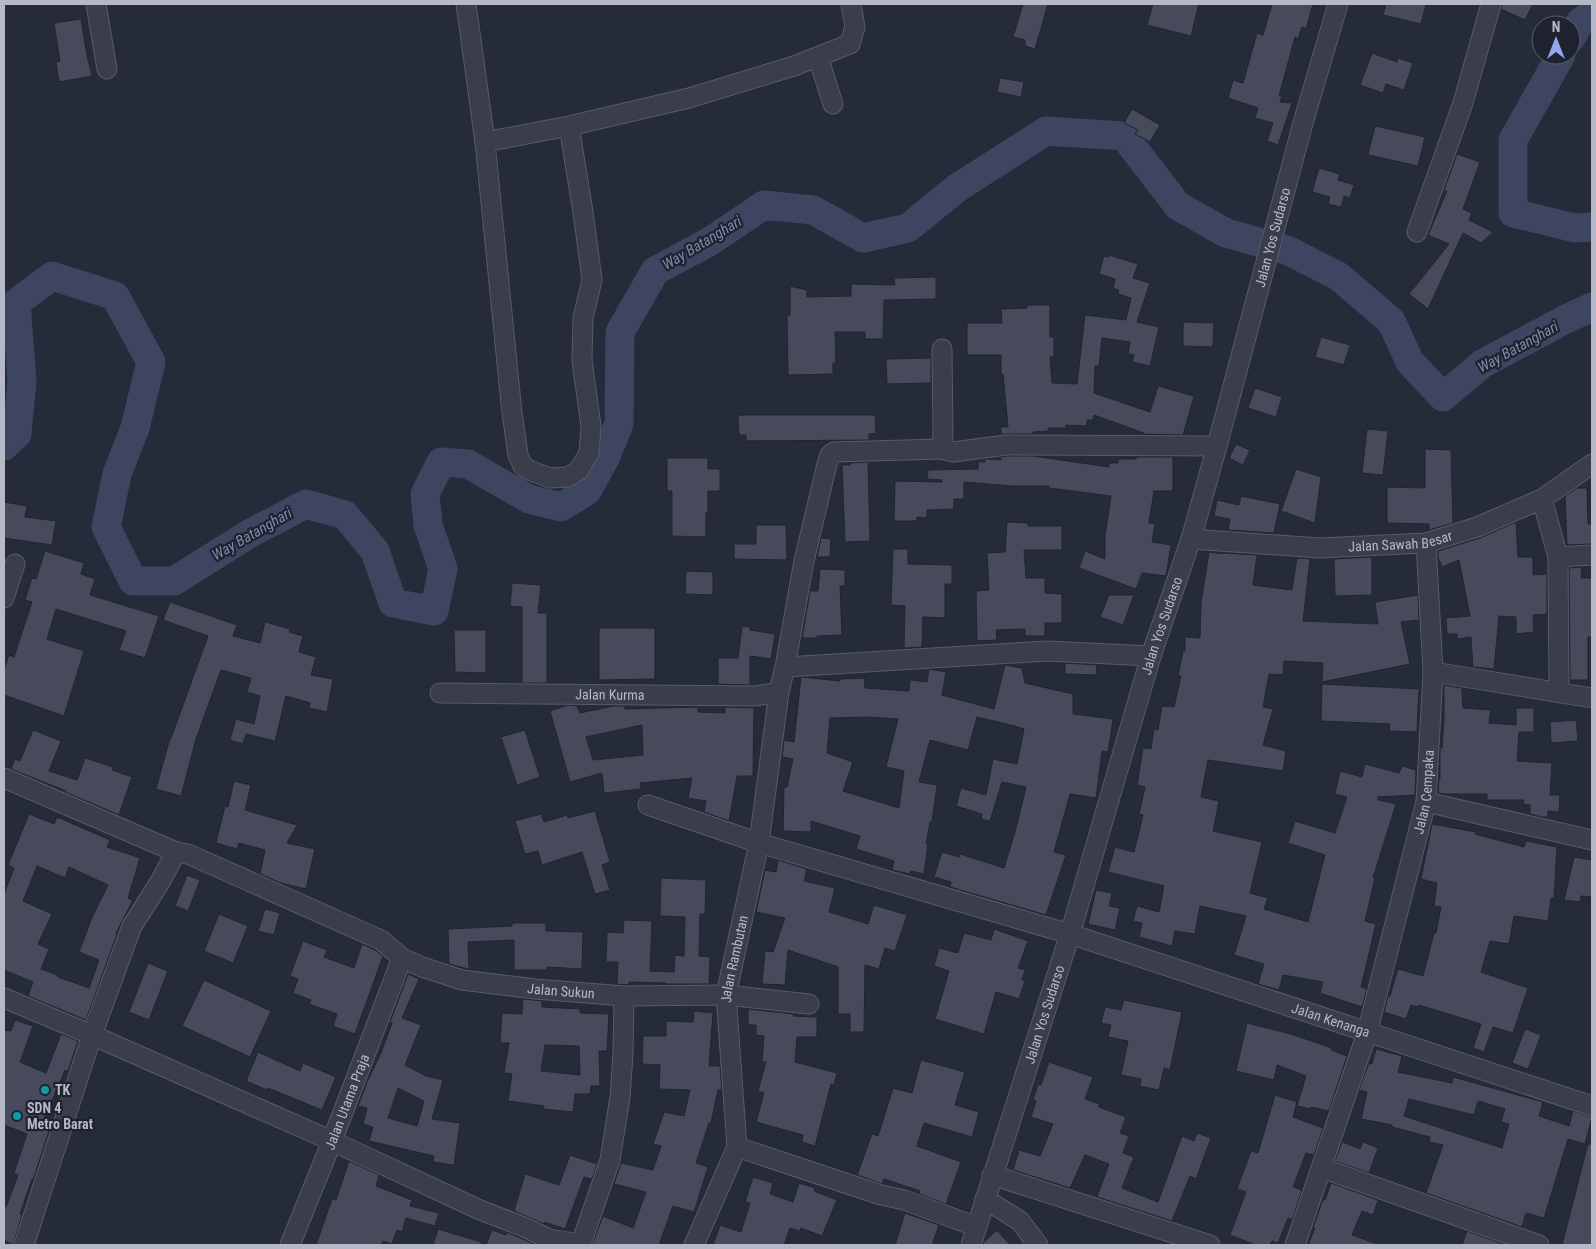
<svg xmlns="http://www.w3.org/2000/svg" width="1596" height="1249" viewBox="0 0 1596 1249" font-family="'Roboto Condensed',sans-serif">
<style>
.lines{fill:none;stroke-linecap:round;stroke-linejoin:round}
.river{stroke:#3e4561;stroke-width:29}
.building{fill:#464a5b;stroke:#212431;fill-rule:evenodd}
.minor-casing{stroke:#585b68;stroke-width:21}
.minor{stroke:#3a3d4a;stroke-width:19}
.culture-dot{fill:#0f9aa8;stroke:#1f222f;stroke-width:2}
.labels{text-anchor:middle;dominant-baseline:central;stroke-width:4.5;stroke-linejoin:round;paint-order:stroke}
.street-label{font-size:14px;fill:#b5b8c6;stroke:#1f222f}
.poi-label{font-size:14px;font-weight:bold;fill:#b5b8c6;stroke:#1f222f;text-anchor:start}
.water-label{font-size:15px;font-style:italic;fill:#818aaa;stroke:#1f222f}
</style>
<rect width="100%" height="100%" fill="#262b3a"/>
<g class="lines">
<!-- river -->
<g class="river">
<path d="M1571 38 1580 22 1592 14"/>
<path d="M1561 55 1513 140V213L1575 228 1592 227"/>
<path d="M4 446 17 434 22 381 16 303 52 276 115 296 151 362 135 428 117 474 106 527 133 581H174L249 534 306 504 345 515 375 551 393 603 434 611 443 569 428 525 425 494 441 462 468 464 529 499 561 507 587 491 605 458 619 424 620 332 655 271 709 242 764 205 813 210 863 238 908 228 957 188 1046 131 1124 136 1178 206 1226 233 1289 251 1338 276 1391 321 1410 362 1443 397 1482 364 1564 320 1592 307"/>
</g>
</g>
<!-- building -->
<g class="building">
<path d="M1023 4H1048L1035 49 1025 46V40L1013 37Z"/>
<path d="M1153 4H1199L1191 36 1147 25Z"/>
<path d="M1272 4H1313L1306 29 1302 27 1298 39 1295 37 1279 96H1282L1280 102 1292 103 1278 145 1267 141 1273 123 1255 118 1258 108 1228 98 1233 80 1243 83 1257 33 1263 35Z"/>
<path d="M1386 4H1426L1421 24 1383 15Z"/>
<path d="M1502 4H1533L1525 20 1501 9Z"/>
<path d="M81 19 87 56 92 76 59 82 56 62 60 61 54 23Z"/>
<path d="M1372 53 1397 62 1398 58 1413 63 1404 90 1386 84 1383 93 1360 85Z"/>
<path d="M1000 78 1024 82 1021 97 997 92Z"/>
<path d="M1132 109 1160 125 1150 142 1135 134 1138 130 1124 123Z"/>
<path d="M1375 126 1425 137 1418 166 1368 155Z"/>
<path d="M1457 154 1480 162 1463 209 1472 213 1469 220 1493 232 1481 243 1463 233 1428 309 1409 294 1449 244 1428 235 1447 191 1444 190Z"/>
<path d="M1319 168 1340 174 1338 180 1354 185 1350 198 1344 196 1341 207 1328 204 1330 197 1312 192Z"/>
<path d="M1109 255 1138 264 1133 278 1150 283 1137 322 1159 327 1150 366 1132 362 1134 355 1128 354 1130 342 1102 338 1099 366H1095L1094 393 1150 412 1158 386 1194 396 1183 435 1144 434V433L1094 415 1093 420H1087V426L1066 425V428H1049L1048 431 1033 432V434H1001V427H1008L1003 374H1001V355H967V323H1002L1001 309 1027 308V305H1050V337H1054V357H1050L1052 383 1077 384 1085 315 1126 320 1131 298 1118 294 1119 290 1113 288 1115 279 1099 274 1104 256 1108 257Z"/>
<path d="M936 277V299L884 300 883 339H865V332H835L836 363H833V374L788 375 787 315H790V286L807 290V297L851 296V284L895 285 894 278Z"/>
<path d="M1183 322 1214 323 1213 347 1183 346Z"/>
<path d="M1321 337 1350 345 1344 365 1315 357Z"/>
<path d="M931 358V383L887 384 886 359Z"/>
<path d="M1255 388 1282 397 1276 417 1248 408Z"/>
<path d="M738 415H875L876 433 869 434V440L746 441V435H739Z"/>
<path d="M1367 429 1388 431 1383 475 1362 473Z"/>
<path d="M1236 444 1250 450 1243 465 1229 458Z"/>
<path d="M1425 449 1451 450 1453 523 1429 530V524L1387 523V487L1425 488Z"/>
<path d="M1007 456H1033L1109 467V463H1118V459H1136L1137 457H1173V491H1154L1149 523 1155 524 1152 542 1171 545 1166 576 1142 573 1136 589 1079 568 1085 551 1105 559V536L1111 496 1049 488V486H1012L964 482V499H954V509L927 510V518L917 517V521H894L895 481 942 482V480L927 479 928 470 978 469V462H985V459H988L1001 460V457Z"/>
<path d="M667 458H708V469H720V491H708V513H706V537L672 536V491H667Z"/>
<path d="M868 462 870 541 845 542 842 465H850V463Z"/>
<path d="M1296 469 1321 477 1315 523 1281 511Z"/>
<path d="M1577 488H1587L1588 524H1592V544L1567 545 1565 496Z"/>
<path d="M1241 496 1280 504 1274 533 1228 530 1230 519 1214 516 1217 500 1239 505Z"/>
<path d="M4 502 27 506 25 517 56 521 52 545 4 538Z"/>
<path d="M1007 522 1028 523V526H1062V550H1024L1026 578H1045V593L1062 594V623H1045V636H1025V629L996 630 997 640 977 641 976 591 989 590 987 553 1005 552Z"/>
<path d="M1516 522 1518 557H1533V575L1547 574V614L1533 615 1534 632 1516 634V617L1499 616 1494 669 1473 667 1471 637 1457 639V634H1447L1446 618 1470 616 1459 560 1442 567 1438 557V551L1480 538Z"/>
<path d="M756 525H786L787 560 734 559V544H756Z"/>
<path d="M821 538 831 539 830 557H817Z"/>
<path d="M893 549H908V564L952 565V584H945V618L923 617 922 647 904 648 905 606 891 605Z"/>
<path d="M45 551 84 563 81 574 95 579 90 595 159 616 145 658 119 650 126 631 56 609 47 639 84 651 64 716 4 695V670L9 655 14 657 32 602 25 600 32 578 36 579Z"/>
<path d="M1209 552 1223 554V553L1257 555 1253 585 1292 590 1297 558 1310 559 1303 621 1378 624 1375 602 1418 595 1419 620 1401 622 1410 664 1322 682 1323 663 1284 661 1283 675 1269 674 1263 707 1273 709 1263 745 1286 751 1283 771 1208 760 1201 797 1219 801 1213 831 1262 842 1250 893 1268 898 1264 909 1308 922 1325 855 1288 843 1295 821 1335 833 1347 797 1335 794 1340 771 1362 777 1365 764 1399 773 1402 766 1416 770 1415 795 1378 797V800L1396 804 1373 878H1375L1365 921 1376 924 1361 987 1367 989 1362 1007 1320 993 1323 982 1283 975 1279 990 1258 984 1264 964 1234 955 1246 916 1200 906 1195 934 1175 931 1172 946 1139 937 1142 923 1133 921 1137 906 1159 912 1164 886 1108 872 1115 847 1134 852 1143 815 1139 814 1145 787 1137 785 1143 748 1151 749 1154 729 1158 730 1162 706 1174 707 1181 676H1178L1183 651H1185V637L1200 638 1201 603Z"/>
<path d="M1372 557V595L1335 596 1334 559Z"/>
<path d="M1582 567 1581 578H1592V637H1588V680H1570L1569 568Z"/>
<path d="M820 569 845 570V586H840L842 635 817 636V638H802L810 591H818Z"/>
<path d="M686 571 713 572V595L685 594Z"/>
<path d="M512 583 541 585 538 613H547V683H522V607L510 606Z"/>
<path d="M1109 595H1134L1123 625 1100 617Z"/>
<path d="M170 602 237 625 233 636 260 643 265 622 290 629 289 632 303 636 299 652 316 657 311 675 333 679 327 712 309 708 310 703 286 696 275 741 246 734 243 744 230 740 236 719 254 724 260 696 247 692 251 678 221 670 196 739 181 796 156 789 170 738H171L208 636 163 620Z"/>
<path d="M742 626 750 627V630L775 634 771 659 750 656V685L718 684V658H738Z"/>
<path d="M599 628H655V679L599 680Z"/>
<path d="M454 630H486V673L455 672Z"/>
<path d="M1065 663 1097 665 1096 675 1065 674Z"/>
<path d="M1005 665 1022 668 1025 683 1073 694V714L1113 719 1108 752 1102 751 1096 798 1070 794 1054 852 1066 855 1046 915 950 887 951 882 934 877 942 852 959 857 960 854 1004 868 1015 832 1026 787 1002 782 990 821 981 819 982 814 956 806 961 788 986 795 993 759 1017 764 1024 729 1015 726 977 717 968 750 930 740 919 782 937 785 932 822H930L926 844H928L924 874 911 871 910 874 892 870 894 861 856 849 860 836 811 821V832L783 831 784 787H787L793 759 782 757 784 740 794 742 801 677 840 681V679L864 678 865 688 909 691 910 680 927 682 929 669 946 672 942 695 994 709ZM868 717 898 719 886 767 904 771 899 808 843 791 853 762 827 753 830 718Z"/>
<path d="M1322 684 1419 689 1417 732 1389 731 1390 724 1321 721Z"/>
<path d="M1444 685 1462 688 1463 708 1491 710 1489 723 1516 725V708H1534V732H1519L1517 761 1552 763 1550 795H1560L1559 812 1548 811V817H1542L1530 814V805L1523 804 1524 800H1487V794H1443L1438 793 1439 778H1440V748H1442L1444 718Z"/>
<path d="M568 705 577 706 580 713 613 706H625V709L698 707V712L725 713V707L754 708 753 776H737L729 821 704 812 706 801 688 798 692 778 640 783 641 789 604 793 602 773 570 782 550 711ZM642 725 643 755 593 760 586 737Z"/>
<path d="M1576 720 1578 741 1551 743 1550 722Z"/>
<path d="M33 730 61 741 49 771 77 780 85 758 113 767 112 770 132 777 119 815 65 792 66 791 11 769 15 759 20 761Z"/>
<path d="M525 730 540 777 517 785 501 737Z"/>
<path d="M234 781 251 785 245 810 297 825 287 843 315 849 306 889 281 883 260 874 265 850 239 843 237 849 216 843 225 806 228 807Z"/>
<path d="M595 811 610 862 602 865 610 890 595 894 582 852 542 865 538 851 525 854 515 821 541 814 544 822 567 815 568 818Z"/>
<path d="M29 814 54 824 57 817 110 840 107 847 140 858 128 898 133 900 116 933 117 934 86 1020 28 996 33 982 4 970V894L14 868 8 865ZM37 866 65 878 69 867 108 885 93 915 79 952 99 960 89 988 58 977V975L41 969 49 949 38 944 52 914 23 901Z"/>
<path d="M1432 824 1476 832 1475 834 1524 847 1526 841 1557 847 1554 898H1551L1548 921 1514 916 1509 944 1490 941 1481 972 1528 988 1513 1033 1493 1027 1484 1052 1473 1048 1481 1024 1419 1005 1418 1007 1411 1005 1406 1019 1384 1012 1388 996H1390L1398 969 1423 976 1434 933H1436L1441 907 1434 906 1437 883 1421 879Z"/>
<path d="M1574 857 1592 860V897L1581 896 1580 902 1564 900Z"/>
<path d="M778 860 807 869 804 881 835 888 829 912 868 924 874 905 907 915 895 951 885 948 879 969 865 965 864 1032H850V1014H838V967L788 950 785 985 762 984 765 951 773 952 785 918 756 912 765 870 776 872Z"/>
<path d="M187 875 200 880 188 911 175 906Z"/>
<path d="M661 878 706 880 705 914H700L699 956 710 957 709 984H665V983L629 982V985L617 984 618 962H606L607 932 623 933 624 920 652 921 650 971 674 972 675 955 684 956 685 917 660 916Z"/>
<path d="M1096 890 1112 893 1109 906 1120 908 1115 930 1088 924Z"/>
<path d="M265 909 280 913 274 935 258 931Z"/>
<path d="M219 914 248 926 233 963 204 951Z"/>
<path d="M512 923H546V931L583 932 582 969 547 967V970H514V940L468 942 469 969 449 964 448 929 512 926Z"/>
<path d="M994 929 1028 941 1018 968 1025 970 1022 980 1025 981 1019 999 996 992 984 1034 935 1019 949 971 934 966 939 948 958 953 964 933 991 940Z"/>
<path d="M303 941 327 950 324 957 354 968 362 944 375 950 383 956 355 1034 333 1026 337 1014 309 1004 311 1000 293 993 298 979 290 976Z"/>
<path d="M148 963 168 971 149 1020 129 1012Z"/>
<path d="M408 974 419 979 402 1018 421 1025 405 1065 426 1076 443 1080 432 1119 460 1123 454 1165 433 1162 434 1156 369 1141 373 1127 363 1124 367 1108 358 1106 367 1082 381 1053 392 1023 390 1022ZM398 1088 424 1101 417 1126 388 1118Z"/>
<path d="M204 980 271 1011 250 1057 182 1026Z"/>
<path d="M523 999 542 1001V1007L580 1009V1013L609 1014 607 1051H599L600 1086H591L590 1094H575L573 1112 543 1109 544 1106 508 1101 512 1074 504 1073 509 1043H500L502 1013 522 1014ZM545 1045 579 1046 580 1075 541 1071Z"/>
<path d="M1124 1000 1182 1012 1170 1070 1164 1068 1159 1090 1140 1086 1141 1079 1121 1075 1128 1041 1108 1037 1111 1025 1101 1023 1105 1007 1121 1010Z"/>
<path d="M748 1009 794 1014 793 1016 817 1017V1037H797L795 1062 837 1073 834 1085 831 1084 815 1146 802 1142 803 1135 756 1122 764 1093 758 1091 766 1062H762L764 1036 756 1035V1025H748Z"/>
<path d="M694 1011 713 1013 709 1066H720L722 1090H718L711 1123H709L696 1163 708 1167 694 1212 673 1206 659 1245H592L603 1216 633 1228 646 1192 614 1184 621 1163 653 1170 661 1146 653 1144 664 1112 684 1116 690 1090 659 1089 660 1065 642 1064 643 1036H666V1021L693 1022Z"/>
<path d="M15 1020 33 1026 20 1062 46 1073 61 1034 78 1041 68 1071 65 1070 43 1122 51 1125 33 1180 32 1179 20 1214 22 1215 13 1245 4 1240V1206L6 1207 18 1175 14 1173 27 1134 4 1125V1030L11 1031Z"/>
<path d="M1247 1023 1291 1034 1332 1048 1331 1050 1347 1056 1329 1111 1311 1107V1109L1297 1106 1306 1076 1277 1065 1274 1080 1236 1071Z"/>
<path d="M1525 1029 1541 1035 1528 1069 1512 1063Z"/>
<path d="M1376 1049 1402 1056 1398 1072 1452 1083 1453 1077 1543 1102 1539 1116 1569 1126 1573 1111 1592 1117 1585 1144 1568 1139 1544 1218 1526 1213 1522 1227 1426 1193 1443 1145 1429 1142 1430 1137 1392 1127V1125L1361 1119 1367 1092 1359 1090 1369 1063 1372 1064ZM1409 1099 1474 1115 1478 1101 1505 1109 1501 1122 1509 1124 1502 1148 1404 1116Z"/>
<path d="M258 1052 300 1071 303 1063 336 1077 322 1110 268 1088 267 1090 246 1081Z"/>
<path d="M921 1060 965 1072 955 1105 979 1112 972 1137 924 1123 917 1146 961 1162 946 1204 919 1194 920 1191 884 1179 882 1184 857 1175 872 1134 878 1136 893 1088 912 1093Z"/>
<path d="M1049 1062 1093 1077 1085 1099 1099 1104V1107L1126 1117 1120 1133 1129 1136 1123 1153 1134 1157 1122 1188 1158 1202 1182 1136 1194 1141 1197 1133 1211 1138 1196 1179 1190 1176 1172 1221 1097 1197 1109 1164 1085 1155 1070 1188 1013 1170 1019 1150 1040 1156 1053 1124 1031 1117 1036 1101 1033 1100 1038 1084 1041 1085Z"/>
<path d="M1275 1095 1297 1102 1293 1117 1323 1128 1314 1155 1306 1153 1293 1187 1302 1190 1292 1220 1288 1218 1278 1243 1272 1241 1270 1245H1256L1230 1235 1246 1192 1237 1189 1251 1151 1258 1153Z"/>
<path d="M1342 1142 1360 1149 1363 1142 1378 1148 1369 1173 1335 1161Z"/>
<path d="M1588 1144H1592V1245H1562Z"/>
<path d="M570 1155 597 1164 592 1179 584 1177 565 1229 544 1222V1224L514 1211 525 1174 559 1185Z"/>
<path d="M349 1161 379 1175 376 1186 412 1200 410 1206 439 1213 435 1226 406 1218 402 1232 397 1230 392 1244 383 1241 381 1245H316L332 1199 336 1200Z"/>
<path d="M753 1177 773 1183 770 1194 793 1202 799 1183 815 1188 814 1191 837 1200 822 1236 801 1228 800 1231 790 1228 784 1245H713L720 1225 741 1232 750 1203 745 1202Z"/>
<path d="M1331 1183 1378 1200 1373 1215 1362 1211 1352 1235 1377 1244V1245H1308L1315 1228H1313L1323 1199 1325 1200Z"/>
<path d="M905 1213 939 1225 932 1245H895Z"/>
<path d="M438 1229 481 1242V1245H433Z"/>
<path d="M492 1230 506 1235 507 1232 536 1245H486Z"/>
<path d="M997 1230 1010 1245H983L984 1242Z"/>
<path d="M1467 1231 1506 1245H1462Z"/>
</g>
<g class="lines">
<defs>
<g id="minor">
<path d="M96 4 107 69"/>
<path d="M466 4 485 142 512 413 518 455 523 466 529 470 550 478 568 477 579 470 589 453 591 426 582 361 583 318 592 280 583 212 569 126"/>
<path d="M818 57 833 104"/>
<path d="M485 142 569 126 689 98 794 66 850 44 855 27 851 4"/>
<path d="M1417 232 1463 103 1491 4"/>
<path d="M942 349 943 434 941 449 953 452 1006 445 1217 446"/>
<path d="M1542 499 1558 557 1592 555"/>
<path id="s1" d="M1191 539 1320 548 1426 543 1477 527 1542 499 1592 464"/>
<path d="M1558 557 1559 692"/>
<path d="M4 598 15 564"/>
<path d="M785 667 1047 651 1151 656"/>
<path d="M1433 672 1592 698"/>
<path id="s2" d="M440 693 755 696 779 692"/>
<path id="s3" d="M4 778 176 852 188 854 381 940 402 958 422 967 462 980 535 989 624 996 726 995 809 1004"/>
<path d="M1426 802 1592 840"/>
<path id="s4" d="M648 805 759 843 1070 934 1592 1106"/>
<path d="M4 998 92 1035 332 1141 480 1210 524 1227 549 1239 581 1244 610 1160 620 1097 623 1054 624 996"/>
<path d="M737 1147 881 1195 904 1200 977 1227"/>
<path d="M1322 1168 1539 1245"/>
<path d="M992 1175 1210 1245"/>
<path d="M985 1199 1020 1221 1038 1245"/>
<path d="M24 1245 92 1035 132 926 160 882 176 852"/>
<path id="s5" d="M290 1245 332 1141 402 958"/>
<path id="s6" d="M694 1245 737 1147 726 995 759 843 779 692 785 667 804 561 827 464 830 455 834 452 941 449"/>
<path id="s7" d="M971 1245 1070 934 1151 656 1191 539 1217 446 1303 123 1338 4"/>
<path id="s8" d="M1295 1245 1367 1033 1426 802 1433 672 1426 543"/>
</g>
</defs>
<!-- minor casing -->
<use href="#minor" class="minor-casing"/>
<!-- minor -->
<use href="#minor" class="minor"/>
</g>
<!-- markers -->
<g class="culture-dot">
<circle cx="45" cy="1090" r="5"/>
<circle cx="17" cy="1116" r="5"/>
</g>
<g class="labels">
<!-- street labels -->
<g class="street-label">
<text stroke="none"><textPath href="#s7" startOffset="1052">Jalan Yos Sudarso</textPath></text>
<text stroke="none"><textPath href="#s1" startOffset="210">Jalan Sawah Besar</textPath></text>
<text stroke="none"><textPath href="#s7" startOffset="648">Jalan Yos Sudarso</textPath></text>
<text stroke="none"><textPath href="#s2" startOffset="170">Jalan Kurma</textPath></text>
<text stroke="none"><textPath href="#s8" startOffset="472">Jalan Cempaka</textPath></text>
<text stroke="none"><textPath href="#s6" startOffset="296">Jalan Rambutan</textPath></text>
<text stroke="none"><textPath href="#s3" startOffset="602">Jalan Sukun</textPath></text>
<text stroke="none"><textPath href="#s7" startOffset="242">Jalan Yos Sudarso</textPath></text>
<text stroke="none"><textPath href="#s4" startOffset="716">Jalan Kenanga</textPath></text>
<text stroke="none"><textPath href="#s5" startOffset="154">Jalan Utama Praja</textPath></text>
</g>
<!-- poi labels -->
<g class="poi-label">
<text x="55" y="1090">TK</text>
<text x="27" y="1108">SDN 4<tspan x="27" dy="16">Metro Barat</tspan></text>
</g>
<!-- water labels -->
<g class="water-label">
<text transform="translate(702 243) rotate(-31)">Way Batanghari</text>
<text transform="translate(1518 347) rotate(-29)">Way Batanghari</text>
<text transform="translate(252 534) rotate(-30)">Way Batanghari</text>
</g>
</g>
<!-- border -->
<rect width="1596" height="1249" fill="none" stroke="#b5b8c6" stroke-width="10"/>
<!-- north arrow -->
<g transform="translate(1556 40)"><circle r="24" fill="#1f222f" stroke="#5b5e6b"/>
<path d="M0-4L9 19L0 12L-9 19Z" fill="#95a5eb"/>
<text y="-8" font-size="14" font-weight="bold" text-anchor="middle" fill="#b5b8c6">N</text>
</g>
</svg>
